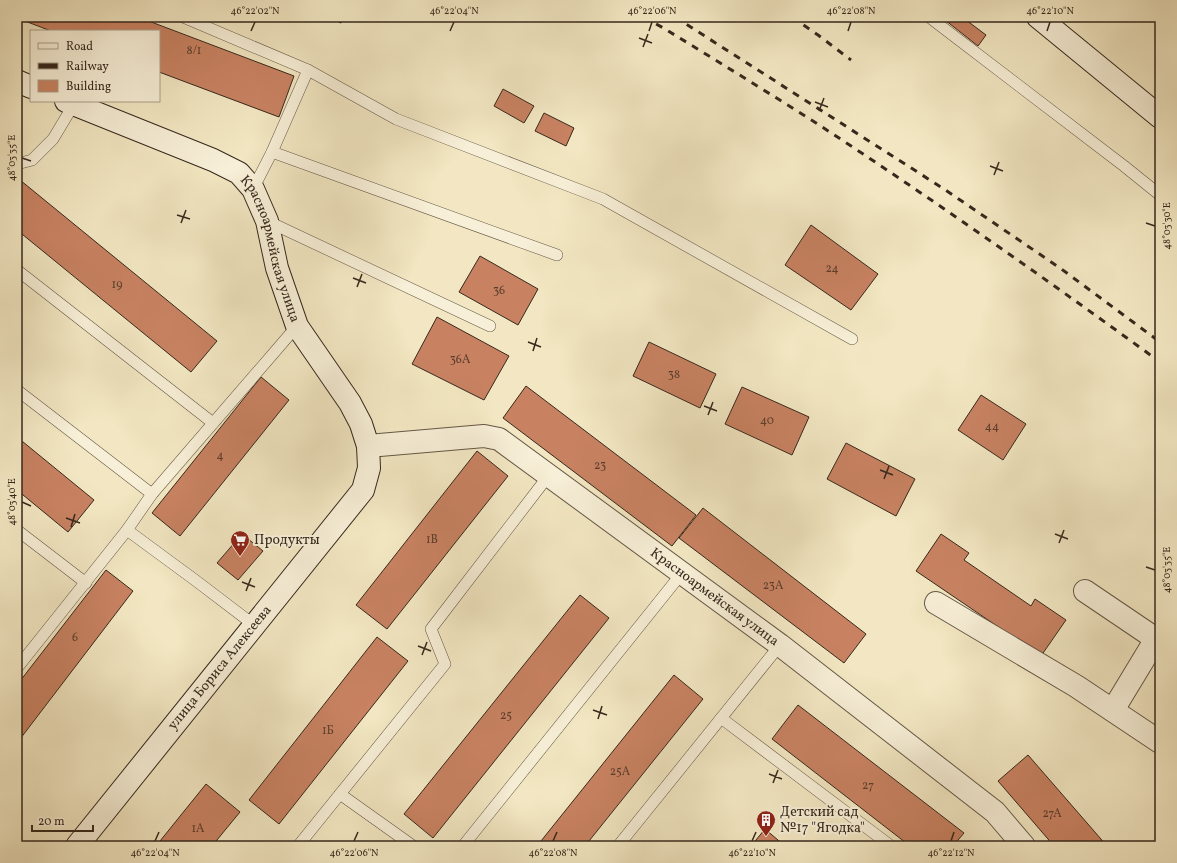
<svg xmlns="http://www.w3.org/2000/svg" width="1177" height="863" viewBox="0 0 1177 863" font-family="Vollkorn,serif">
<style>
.building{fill:#c88262;stroke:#36281c}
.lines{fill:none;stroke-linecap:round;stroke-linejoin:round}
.lane-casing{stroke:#655846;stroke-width:12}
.street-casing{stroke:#655846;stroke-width:24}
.secondary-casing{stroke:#36281c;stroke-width:24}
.lane{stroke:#f7efd7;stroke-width:11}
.street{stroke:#f7efd7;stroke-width:22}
.secondary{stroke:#f7efd7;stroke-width:22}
.rail{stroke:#36281c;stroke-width:3;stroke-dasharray:7 7;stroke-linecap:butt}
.ticks{fill:none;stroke:#36281c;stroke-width:1.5}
.labels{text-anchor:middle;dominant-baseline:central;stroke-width:4;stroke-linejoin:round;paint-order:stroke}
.number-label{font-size:12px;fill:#5a3e2e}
.street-label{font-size:14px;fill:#36281c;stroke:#f7efd7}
.poi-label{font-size:14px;fill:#36281c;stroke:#f7efd7;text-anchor:start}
.neatline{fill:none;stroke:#36281c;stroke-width:1.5}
.ticks-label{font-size:10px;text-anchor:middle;fill:#36281c}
</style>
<rect width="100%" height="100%" fill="#f2e7c2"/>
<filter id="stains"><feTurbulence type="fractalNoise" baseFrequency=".005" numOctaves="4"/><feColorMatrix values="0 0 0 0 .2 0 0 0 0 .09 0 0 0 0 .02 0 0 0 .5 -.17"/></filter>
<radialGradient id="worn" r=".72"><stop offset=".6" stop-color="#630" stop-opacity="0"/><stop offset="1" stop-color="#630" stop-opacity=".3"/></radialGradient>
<!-- building -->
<g class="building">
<path d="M17 17H138L294 76 279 117 159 72V31H51L17 18Z"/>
<path d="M327 17H344L341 23Z"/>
<path d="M948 17H962L986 35 978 46 945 20Z"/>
<path d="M503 89 534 106 524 123 494 106Z"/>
<path d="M544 113 574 128 566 146 535 131Z"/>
<path d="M20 180 217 341 191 372 17 230V184Z"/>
<path d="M811 225 878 274 851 310 785 265Z"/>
<path d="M480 256 538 289 518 325 459 292Z"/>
<path d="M437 317 509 356 484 400 412 364Z"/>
<path d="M649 342 716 374 700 408 633 376Z"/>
<path d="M261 377 289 400 180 536 152 513Z"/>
<path d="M526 386 696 515 672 546 503 418Z"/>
<path d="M742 387 809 417 792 455 725 424Z"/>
<path d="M981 395 1026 424 1003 460 958 430Z"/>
<path d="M17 437 94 500 68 532 17 490Z"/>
<path d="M846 443 915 479 896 516 827 479Z"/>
<path d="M477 451 508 476 387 629 356 605Z"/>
<path d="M703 508 866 634 844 663 679 538Z"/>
<path d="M242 534 263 551 238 580 217 563Z"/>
<path d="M941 534 969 553 964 560 1031 606 1035 599 1066 620 1041 656 916 571Z"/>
<path d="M106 570 133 591 17 743V685Z"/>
<path d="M580 595 609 618 433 838 404 814Z"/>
<path d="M377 637 408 661 279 824 249 800Z"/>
<path d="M674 675 703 699 585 846H537Z"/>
<path d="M798 705 964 833 953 846H910L772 739Z"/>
<path d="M1028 755 1107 846H1054L998 781Z"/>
<path d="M206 784 240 812 212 846H156Z"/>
<path d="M765 829 785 846H751Z"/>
</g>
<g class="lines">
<defs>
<g id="lane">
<path d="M183 17 308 70 396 119 603 199 852 339"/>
<path d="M929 17 1124 166 1160 195"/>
<path d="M272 152 557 255"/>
<path d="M17 164 32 160 53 139 74 104"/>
<path d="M253 189 272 152 308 70"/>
<path d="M267 221 490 326"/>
<path d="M17 270 213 423"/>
<path d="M17 390 152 494"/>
<path d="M17 530 86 583"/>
<path d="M127 530 195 580 254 625"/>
<path d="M17 668 127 530 152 494 297 326"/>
<path d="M721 718 891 846"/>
<path d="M340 794 413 846"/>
<path d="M298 846 445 664 431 629 549 475"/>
<path d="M463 846 682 573"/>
<path d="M618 846 780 645"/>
</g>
<g id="street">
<path id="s1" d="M368 446 484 436 499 439 780 645 995 812 1024 846"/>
<path d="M1085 591 1156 639 1113 710"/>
<path d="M936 603 1076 686 1160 742"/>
</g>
<g id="secondary">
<path d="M1038 17 1160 117"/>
<path d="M17 81 31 87"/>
<path id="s2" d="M66 101 213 160 239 173 253 189 267 221 277 268 297 326 350 403 361 424 368 446 369 468 363 490 77 846"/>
</g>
</defs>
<!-- lane casing -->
<use href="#lane" class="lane-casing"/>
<!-- street casing -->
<use href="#street" class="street-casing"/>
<!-- secondary casing -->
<use href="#secondary" class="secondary-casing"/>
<!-- lane -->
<use href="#lane" class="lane"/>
<!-- street -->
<use href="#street" class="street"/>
<!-- secondary -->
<use href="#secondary" class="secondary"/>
<!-- rail -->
<g class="rail">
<path d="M644 17 665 29C714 59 764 90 813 121 931 198 1046 279 1160 362"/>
<path d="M675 17 944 189 1060 268 1160 342"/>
<path d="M792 17 818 35 851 60"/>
</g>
</g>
<!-- ticks -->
<path class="ticks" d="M251 31 255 22M450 31 454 22M649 31 652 22M848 31 851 22M1047 31 1050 22M639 38 652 43M643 47 648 34M815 102 828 107M819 111 824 98M22 158 31 161M990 166 1003 171M994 175 999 162M177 215 190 219M181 223 186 210M1146 223 1155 226M353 278 366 283M357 287 362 274M528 342 541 347M533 351 537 338M704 406 717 411M708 415 713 402M880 470 893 475M884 479 889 466M22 502 31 506M66 518 80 523M71 527 75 514M1055 534 1068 539M1059 543 1064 530M1146 567 1155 570M242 582 255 587M246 591 251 578M418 646 431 651M422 655 427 642M593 710 607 715M598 719 602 706M769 774 782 779M773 783 778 770M155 841 159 832M354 841 358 832M553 841 557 832M752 841 756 832M951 841 954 832"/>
<!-- icons -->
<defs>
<symbol id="supermarket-pin" viewBox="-11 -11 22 30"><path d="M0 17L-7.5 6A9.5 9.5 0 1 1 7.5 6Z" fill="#8f2418" stroke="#f7efd7"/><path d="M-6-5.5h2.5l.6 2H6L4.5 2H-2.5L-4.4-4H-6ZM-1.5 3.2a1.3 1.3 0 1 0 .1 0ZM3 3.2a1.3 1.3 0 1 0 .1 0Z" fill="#fff"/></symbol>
<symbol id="building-pin" viewBox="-11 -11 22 30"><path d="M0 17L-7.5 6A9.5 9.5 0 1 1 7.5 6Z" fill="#8f2418" stroke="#f7efd7"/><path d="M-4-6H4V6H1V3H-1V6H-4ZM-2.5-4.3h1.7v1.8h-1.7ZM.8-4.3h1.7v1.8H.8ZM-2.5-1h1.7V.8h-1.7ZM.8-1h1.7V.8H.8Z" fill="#fff"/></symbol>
</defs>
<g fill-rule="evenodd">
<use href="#supermarket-pin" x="229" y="529" width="22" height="30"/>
<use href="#building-pin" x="755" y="809" width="22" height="30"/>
</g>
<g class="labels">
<!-- number labels -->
<g class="number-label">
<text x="194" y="51">8/1</text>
<text x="832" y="269">24</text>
<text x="117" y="285">19</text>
<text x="499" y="291">36</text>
<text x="460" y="360">36А</text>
<text x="674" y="375">38</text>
<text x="767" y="421">40</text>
<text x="992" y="427">44</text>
<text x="220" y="456">4</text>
<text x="600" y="466">23</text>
<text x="432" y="540">1В</text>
<text x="773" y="586">23А</text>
<text x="75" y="638">6</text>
<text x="506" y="716">25</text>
<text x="328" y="731">1Б</text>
<text x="620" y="772">25А</text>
<text x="868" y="786">27</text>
<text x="1052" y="814">27А</text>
<text x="198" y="829">1А</text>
</g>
<!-- street labels -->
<g class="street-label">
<text stroke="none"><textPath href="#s2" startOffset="271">Красноармейская улица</textPath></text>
<text stroke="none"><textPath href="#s1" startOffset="399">Красноармейская улица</textPath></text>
<text transform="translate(220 668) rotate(-51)">улица Бориса Алексеева</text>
</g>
<!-- poi labels -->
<g class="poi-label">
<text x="254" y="540">Продукты</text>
<text x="780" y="812">Детский сад<tspan x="780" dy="16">№17 "Ягодка"</tspan></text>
</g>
</g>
<!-- margin -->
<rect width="1177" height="863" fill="none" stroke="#f2e7c2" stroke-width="44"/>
<!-- legend -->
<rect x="30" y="30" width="130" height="72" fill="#f7efd7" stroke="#aa9f8c"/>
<rect x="38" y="43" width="20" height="6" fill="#f7efd7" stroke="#aa9f8c"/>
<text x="66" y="50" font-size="12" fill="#36281c">Road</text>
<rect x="38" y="63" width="20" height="6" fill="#36281c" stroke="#aa9f8c"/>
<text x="66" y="70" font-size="12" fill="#36281c">Railway</text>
<rect x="38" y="80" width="20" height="12" fill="#c88262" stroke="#aa9f8c"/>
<text x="66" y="90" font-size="12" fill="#36281c">Building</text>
<!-- scale -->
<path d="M32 825v6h61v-6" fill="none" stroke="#36281c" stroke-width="2"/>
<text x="38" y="825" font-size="12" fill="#36281c" stroke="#f7efd7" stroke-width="3" paint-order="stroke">20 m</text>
<rect x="22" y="22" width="1133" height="819" class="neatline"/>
<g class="ticks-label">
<text x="255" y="14">46°22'02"N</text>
<text x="454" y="14">46°22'04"N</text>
<text x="652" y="14">46°22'06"N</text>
<text x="851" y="14">46°22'08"N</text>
<text x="1050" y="14">46°22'10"N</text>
<text transform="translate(11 158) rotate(-90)" y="4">48°03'35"E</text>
<text transform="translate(1166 226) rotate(-90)" y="4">48°03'30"E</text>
<text transform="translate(11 502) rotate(-90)" y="4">48°03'40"E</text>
<text transform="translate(1166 570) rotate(-90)" y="4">48°03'35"E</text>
<text x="155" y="856">46°22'04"N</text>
<text x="354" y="856">46°22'06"N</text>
<text x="553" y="856">46°22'08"N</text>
<text x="752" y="856">46°22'10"N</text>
<text x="951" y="856">46°22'12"N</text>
</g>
<rect width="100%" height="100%" filter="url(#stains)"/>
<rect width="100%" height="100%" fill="url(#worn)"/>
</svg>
